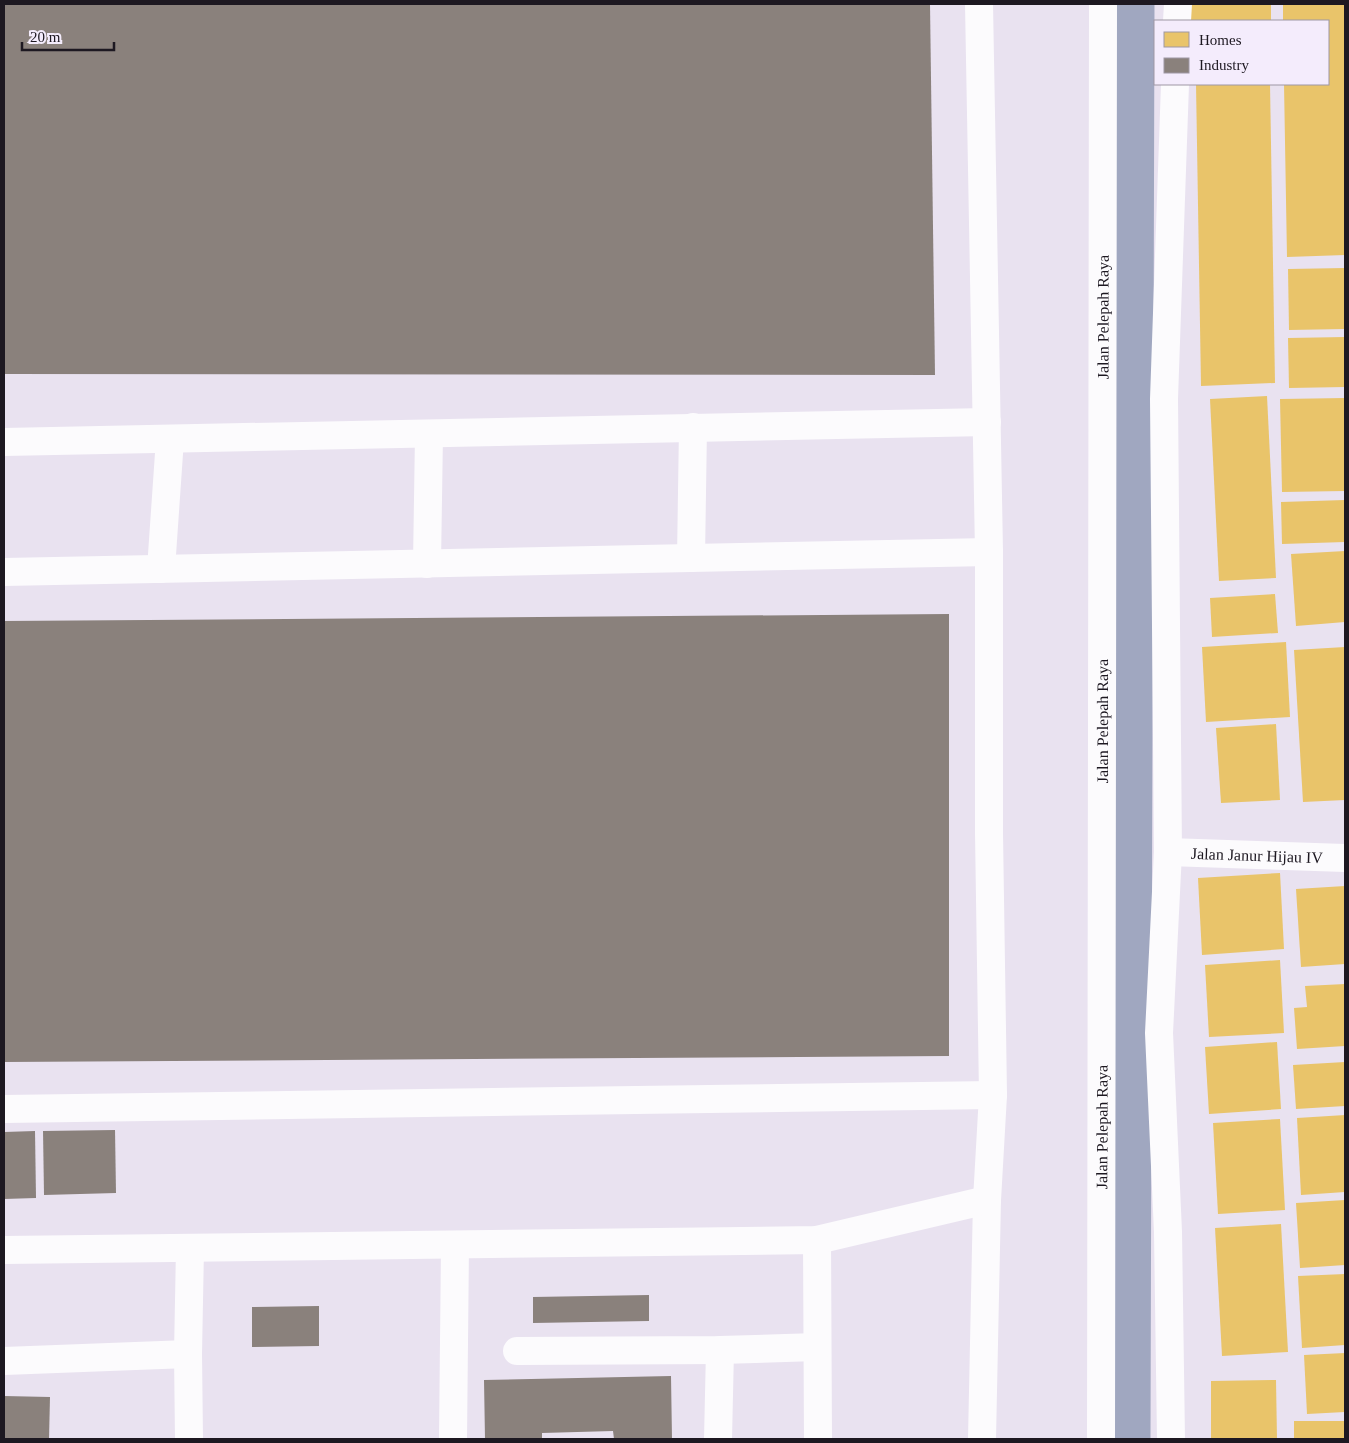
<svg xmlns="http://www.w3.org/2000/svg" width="1349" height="1443" viewBox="0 0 1349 1443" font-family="Georgia,serif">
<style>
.homes{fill:#e9c46a}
.industry{fill:#8a817c}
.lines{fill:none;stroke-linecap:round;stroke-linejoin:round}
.river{stroke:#a0a7c0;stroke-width:55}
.minor{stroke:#fcfbfd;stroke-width:28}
.labels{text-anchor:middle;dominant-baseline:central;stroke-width:5;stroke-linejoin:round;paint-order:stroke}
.street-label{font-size:16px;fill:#1d1821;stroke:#f4ecfc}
</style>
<rect width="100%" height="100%" fill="#e9e2f0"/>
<!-- homes -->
<g class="homes">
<rect x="1191" y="4" width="80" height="17"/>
<path d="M1283 4H1345V255L1287 257 1284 84H1328V21H1283Z"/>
<path d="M1196 84H1270L1275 383 1201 386Z"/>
<path d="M1345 268V329L1289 330 1288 269Z"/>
<path d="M1345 337V387L1289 388 1288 338Z"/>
<path d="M1267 396 1276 578 1219 581 1210 399Z"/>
<path d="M1345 398V491L1282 492 1280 399Z"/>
<path d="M1345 500V542L1282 544 1281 502Z"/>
<path d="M1345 551V622L1296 626 1291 554Z"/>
<path d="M1275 594 1278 633 1212 637 1210 598Z"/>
<path d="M1286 642 1290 717 1206 722 1202 647Z"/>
<path d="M1345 647V800L1303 802 1294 650Z"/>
<path d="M1276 724 1280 800 1221 803 1216 728Z"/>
<path d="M1280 873 1284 949 1202 955 1198 878Z"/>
<path d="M1345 886V964L1301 967 1296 889Z"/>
<path d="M1280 960 1284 1033 1209 1037 1205 965Z"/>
<path d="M1345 984V1046L1297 1049 1294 1008 1307 1007 1305 986Z"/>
<path d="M1277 1042 1281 1109 1209 1114 1205 1047Z"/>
<path d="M1345 1062V1106L1296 1109 1293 1065Z"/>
<path d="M1345 1115V1192L1301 1195 1297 1118Z"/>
<path d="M1280 1119 1285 1210 1218 1214 1213 1123Z"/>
<path d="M1345 1200V1265L1300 1268 1296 1203Z"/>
<path d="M1281 1224 1288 1352 1222 1356 1215 1228Z"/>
<path d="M1345 1274V1345L1302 1348 1298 1276Z"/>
<path d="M1345 1353V1412L1307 1414 1304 1355Z"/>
<path d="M1276 1380 1277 1439H1211V1381Z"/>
<rect x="1294" y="1421" width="51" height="18"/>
</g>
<!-- industry -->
<g class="industry">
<path d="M4 4H930L935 375 4 374Z"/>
<path d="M949 614V1056L4 1062V621Z"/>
<path d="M115 1130 116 1193 44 1195 43 1131Z"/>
<path d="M35 1131 36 1198 4 1199V1132Z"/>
<path d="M649 1295V1321L533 1323V1297Z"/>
<path d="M319 1306V1346L252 1347V1307Z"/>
<path d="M671 1376 672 1439H614L613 1431 542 1433V1439H485L484 1380Z"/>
<path d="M4 1396 50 1397 49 1439H4Z"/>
</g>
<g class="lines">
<!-- river -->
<path class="river" d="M1123 1439 1127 4"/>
<!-- minor -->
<g class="minor">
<path d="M979 4 989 552V833L993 1095 987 1200 982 1439"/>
<path d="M1177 21 1178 4"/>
<path d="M4 442 987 422"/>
<path d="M691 558 693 427"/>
<path d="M427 564 429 434"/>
<path d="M161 569 170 439"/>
<path d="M4 572 989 552"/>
<path id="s1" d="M1168 852 1345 858"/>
<path d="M4 1109 993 1095"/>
<path d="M817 1240 818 1439"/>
<path d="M4 1250 817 1240 987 1200"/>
<path d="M517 1351 720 1350 817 1347"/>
<path d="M4 1361 188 1354"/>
<path d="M189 1439 188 1354 190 1248"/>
<path d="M453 1439 455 1245"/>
<path d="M718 1439 720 1350"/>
<path id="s2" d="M1101 1439 1103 4"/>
<path d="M1171 1439 1168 1232 1159 1033 1168 852 1164 399 1175 84"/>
</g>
</g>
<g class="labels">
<!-- street labels -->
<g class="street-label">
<text stroke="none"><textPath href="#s2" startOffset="1122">Jalan Pelepah Raya</textPath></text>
<text stroke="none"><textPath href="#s2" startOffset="718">Jalan Pelepah Raya</textPath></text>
<text stroke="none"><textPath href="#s1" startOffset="89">Jalan Janur Hijau IV</textPath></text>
<text stroke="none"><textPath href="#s2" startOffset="312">Jalan Pelepah Raya</textPath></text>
</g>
</g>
<!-- border -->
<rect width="1349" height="1443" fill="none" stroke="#1d1821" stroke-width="10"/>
<!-- legend -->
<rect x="1154" y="20" width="175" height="65" fill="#f4ecfc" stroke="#9e97a4"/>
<rect x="1164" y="32" width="25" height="15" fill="#e9c46a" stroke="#9e97a4"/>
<text x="1199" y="45" font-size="15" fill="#1d1821">Homes</text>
<rect x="1164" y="58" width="25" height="15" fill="#8a817c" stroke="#9e97a4"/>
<text x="1199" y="70" font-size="15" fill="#1d1821">Industry</text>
<!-- scale -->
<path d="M22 42v8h92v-8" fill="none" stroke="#1d1821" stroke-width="2.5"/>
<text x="30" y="42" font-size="15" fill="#1d1821" stroke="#f4ecfc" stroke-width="4" paint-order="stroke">20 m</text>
</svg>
